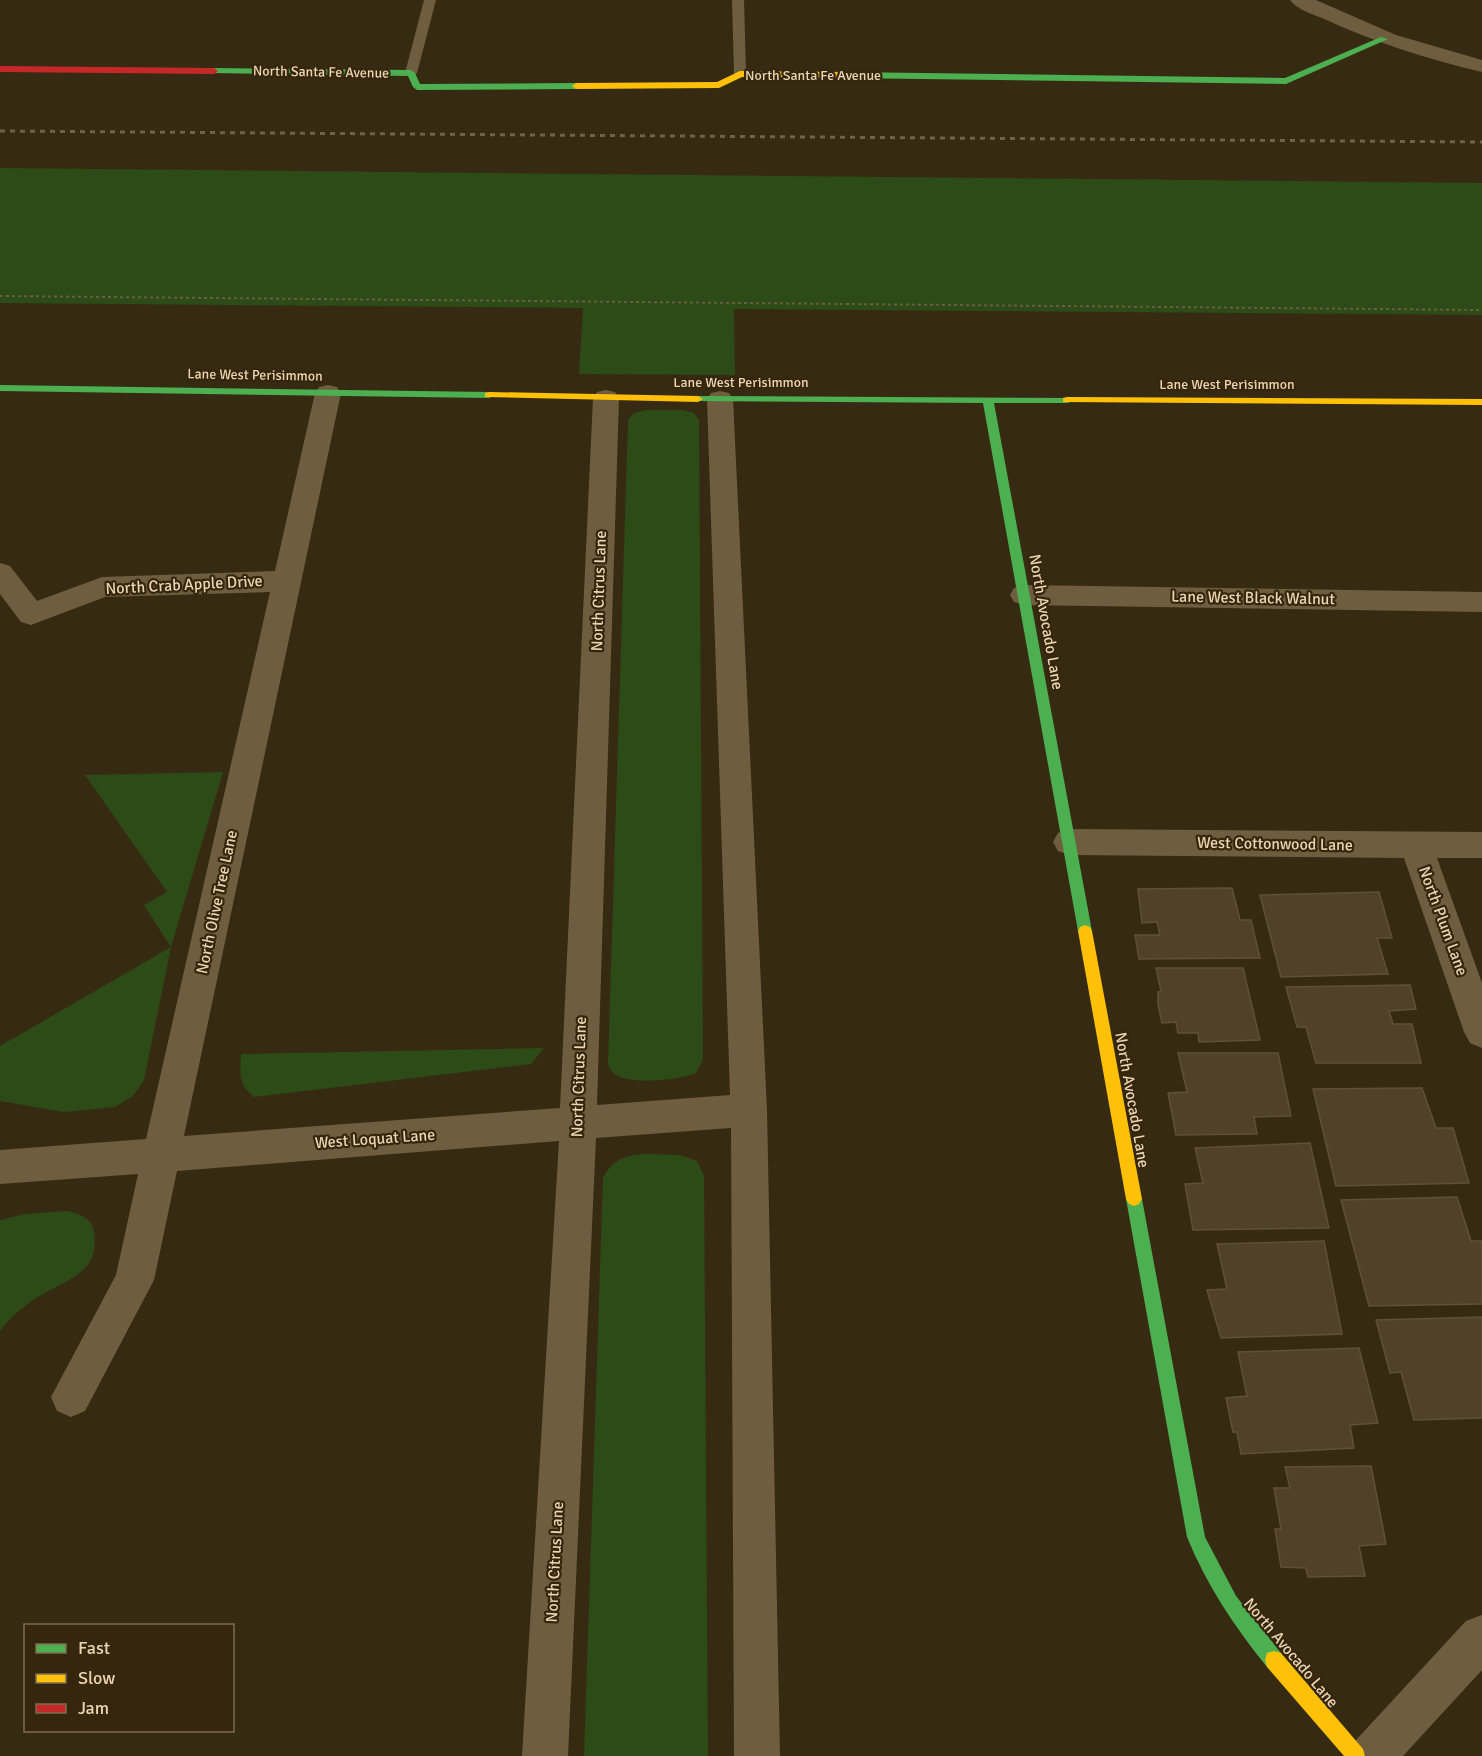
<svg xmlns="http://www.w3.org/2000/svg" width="1482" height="1756" viewBox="0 0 1482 1756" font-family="Signika,sans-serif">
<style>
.green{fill:#2d4b16}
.building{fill:#504229;stroke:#5e5138;stroke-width:1.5}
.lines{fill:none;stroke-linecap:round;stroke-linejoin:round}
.path{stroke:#6b5d43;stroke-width:2;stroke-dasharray:3 3;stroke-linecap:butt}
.lane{fill:#6e5e3f;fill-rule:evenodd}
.street{fill:#6e5e3f;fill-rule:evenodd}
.fast{fill:#4caf50;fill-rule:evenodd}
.slow{fill:#ffc107;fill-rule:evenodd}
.jam{fill:#c62828;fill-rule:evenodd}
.rail{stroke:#70634b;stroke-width:3;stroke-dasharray:5 5;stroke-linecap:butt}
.labels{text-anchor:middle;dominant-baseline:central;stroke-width:4.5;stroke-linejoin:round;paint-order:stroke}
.far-street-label{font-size:14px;fill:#edd4b1;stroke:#35260e}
.street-label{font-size:16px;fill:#edd4b1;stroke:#35260e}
</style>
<rect width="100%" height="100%" fill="#372a12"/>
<!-- green -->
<g class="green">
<path d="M0 168 1482 183V315L734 309 735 375 579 374 583 308 0 303Z"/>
<path d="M646 410H683L694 413 699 420 703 1059 696 1073C680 1080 631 1085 616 1075 612 1073 610 1068 608 1064L628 420 634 413Z"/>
<path d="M223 772 171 947 144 1080 133 1096 115 1107 64 1112 0 1101V1046L171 947 144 905 167 892 85 775Z"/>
<path d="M544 1048 531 1064 254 1097C238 1084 240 1074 241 1054Z"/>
<path d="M680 1155 697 1161 704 1176 708 1756H584L603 1178C619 1147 649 1155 680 1155Z"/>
<path d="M67 1211C80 1214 92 1218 94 1232 100 1272 70 1278 43 1294 27 1303 11 1316 0 1331V1220L25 1214Z"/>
</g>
<!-- building -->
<g class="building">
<path d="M1232 888 1240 920H1251L1260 958 1139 959 1135 935H1160L1157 922 1142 923 1138 889Z"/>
<path d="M1379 892 1392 938H1377L1388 974 1281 977 1260 895Z"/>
<path d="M1156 968H1243L1260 1040 1199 1042 1198 1033H1178L1176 1022 1162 1023 1158 1004V992L1161 991Z"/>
<path d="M1410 985 1416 1009 1389 1011 1393 1024H1412L1421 1063H1316L1306 1027H1297L1286 987Z"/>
<path d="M1178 1053H1278L1291 1116 1254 1117 1257 1134 1176 1135 1168 1093 1187 1092Z"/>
<path d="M1422 1088 1436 1128H1453L1469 1183 1336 1186 1313 1089Z"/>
<path d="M1310 1143 1329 1228 1193 1230 1185 1184 1203 1183 1195 1148Z"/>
<path d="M1457 1197 1471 1241H1482V1304L1369 1306 1341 1200Z"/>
<path d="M1324 1241 1342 1334 1221 1338 1207 1290 1227 1289 1217 1244Z"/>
<path d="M1482 1317V1418L1414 1420 1401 1372 1390 1373 1376 1320Z"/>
<path d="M1359 1348 1378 1423 1350 1425 1354 1448 1241 1454 1237 1432H1233L1226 1398 1247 1396 1238 1352Z"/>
<path d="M1371 1466 1386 1544 1359 1546 1365 1576 1308 1577 1306 1568 1281 1567 1275 1529H1281L1274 1488H1290L1285 1467Z"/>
</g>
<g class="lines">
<!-- path -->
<path class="path" d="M0 296 1482 310"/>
<!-- lane -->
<g class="lane">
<path d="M424 0H436L417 73 411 77 405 73Z"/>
<path d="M732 0H744L746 74 740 78 734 74Z"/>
</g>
<!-- street -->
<g class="street">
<path d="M1290 0H1316L1396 35 1482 60V72C1427 59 1374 42 1322 18 1312 14 1296 9 1290 0Z"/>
<path d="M328 385 337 387 341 393 184 1136 560 1108 593 398 597 392 606 390 615 392 619 398 597 1105 730 1095 707 399 711 393 720 391 729 393 733 399 767 1110 780 1756H734L731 1128 596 1138 568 1756H522L559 1141 177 1171 154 1280 85 1411 71 1417 57 1411 51 1397 116 1275 138 1174 0 1184V1150L146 1139 270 592 105 597 31 625 21 622 0 594V563L10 566 37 601 102 577 275 571 315 393 319 387Z"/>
<path d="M1024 585 1482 592V612L1024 605 1014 602 1010 595 1014 588Z"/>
<path d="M1069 829 1482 832V858H1437L1482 983V1048L1470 1043 1464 1032 1404 858 1069 855 1058 851 1053 842 1058 833Z"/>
<path d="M1482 1615V1670L1403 1756H1349L1356 1740 1466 1621Z"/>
</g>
<!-- fast -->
<g class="fast">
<path d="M1381 37 1388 39 1286 84 845 78 841 75 845 72 1285 78Z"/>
<path d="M214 68 411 70 415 73 420 84 576 83 580 86 576 89 417 90 413 87 408 76 211 73V69Z"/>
<path d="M0 385 489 392 494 395 489 398 0 391Z"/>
<path d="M698 396 1071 398V402L1067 403H994L1092 931 1090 935 1085 937 1080 935 1078 931 983 403 694 401 693 399Z"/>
<path d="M1134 1192 1139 1194 1142 1199 1205 1537 1236 1596 1281 1653 1283 1660 1281 1667 1274 1669 1267 1667C1234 1626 1207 1586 1187 1537L1126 1199 1129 1194Z"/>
</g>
<!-- slow -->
<g class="slow">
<path d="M740 71 845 72 849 75 845 78 742 77 719 88 576 89 572 86 576 83 717 82Z"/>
<path d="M489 392 698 396 703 399 698 402 485 397V393Z"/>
<path d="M1067 397 1482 399V405L1063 402V398Z"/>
<path d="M1085 925 1090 927 1092 931 1142 1199 1139 1204 1134 1206 1129 1204 1126 1199 1078 931 1080 927Z"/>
<path d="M1274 1651 1281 1653 1363 1749 1365 1756H1344L1267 1667 1265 1660 1267 1653Z"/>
</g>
<!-- jam -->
<path class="jam" d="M0 66 214 68 218 71 214 74 0 72Z"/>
<!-- rail -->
<path class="rail" d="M0 131 1482 142"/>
</g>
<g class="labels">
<!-- far-street labels -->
<g class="far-street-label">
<text transform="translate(321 72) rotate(1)">North Santa Fe Avenue</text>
<text x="813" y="75">North Santa Fe Avenue</text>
<text transform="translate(255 375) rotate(1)">Lane West Perisimmon</text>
<text x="741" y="382">Lane West Perisimmon</text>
<text x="1227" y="384">Lane West Perisimmon</text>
</g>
<!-- street labels -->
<g class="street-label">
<text transform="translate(184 585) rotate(-3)">North Crab Apple Drive</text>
<text transform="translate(599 591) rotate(-88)">North Citrus Lane</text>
<text transform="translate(1253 598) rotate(1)">Lane West Black Walnut</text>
<text transform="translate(1046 622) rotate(80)">North Avocado Lane</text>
<text transform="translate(1275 844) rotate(1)">West Cottonwood Lane</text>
<text transform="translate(217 902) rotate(-78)">North Olive Tree Lane</text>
<text transform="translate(1443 921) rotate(70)">North Plum Lane</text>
<text transform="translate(579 1077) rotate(-88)">North Citrus Lane</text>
<text transform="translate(1132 1100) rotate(80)">North Avocado Lane</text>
<text transform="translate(375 1139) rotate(-4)">West Loquat Lane</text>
<text transform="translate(555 1562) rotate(-87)">North Citrus Lane</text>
<text transform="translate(1291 1653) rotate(50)">North Avocado Lane</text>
</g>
</g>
<!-- legend -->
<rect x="24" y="1624" width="210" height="108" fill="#35260e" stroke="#7f6c4f" stroke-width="1.5"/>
<rect x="36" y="1644" width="30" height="9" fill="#4caf50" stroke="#7f6c4f" stroke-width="1.5"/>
<text x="78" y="1654" font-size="18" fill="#edd4b1">Fast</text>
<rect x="36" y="1674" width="30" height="9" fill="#ffc107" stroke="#7f6c4f" stroke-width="1.5"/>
<text x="78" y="1684" font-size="18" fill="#edd4b1">Slow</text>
<rect x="36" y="1704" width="30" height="9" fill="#c62828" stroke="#7f6c4f" stroke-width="1.5"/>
<text x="78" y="1714" font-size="18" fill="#edd4b1">Jam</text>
</svg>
